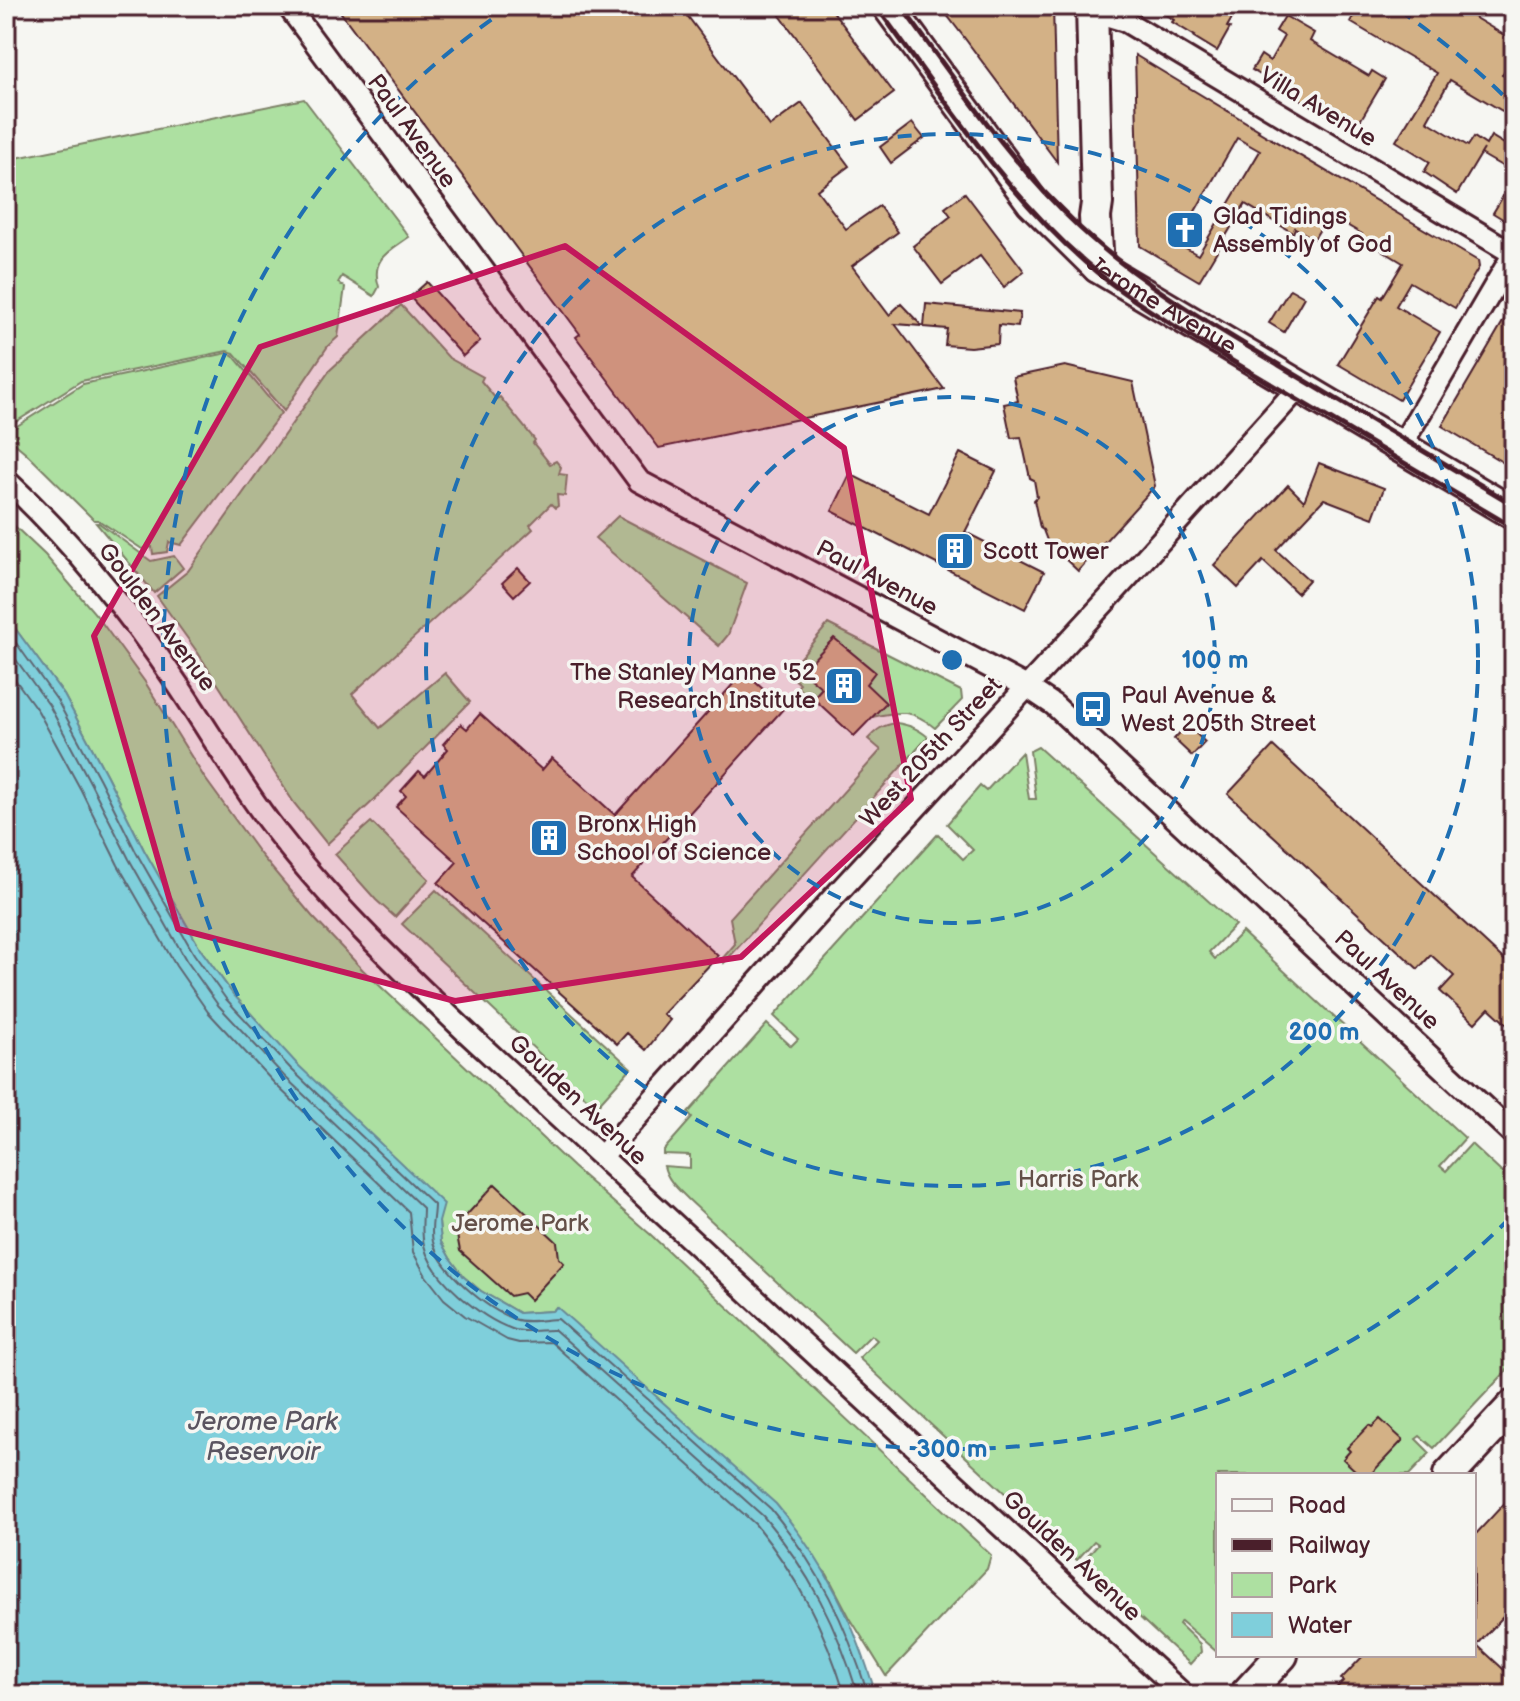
<svg xmlns="http://www.w3.org/2000/svg" width="1520" height="1701" viewBox="0 0 1520 1701" font-family="'Balsamiq Sans',sans-serif">
<style>
.green{fill:#ade0a1;stroke:#7c8066;stroke-width:2}
.water{fill:#7fcfdb;stroke:#6a8995;stroke-width:2}
.lines{fill:none;stroke-linecap:round;stroke-linejoin:round}
.shore{stroke:#5f6571;stroke-width:2}
.building{fill:#d3b186;stroke:#4a1f2b;stroke-width:2;fill-rule:evenodd}
.street-casing{stroke:#4a1f2b;stroke-width:26}
.secondary-casing{stroke:#4a1f2b;stroke-width:36}
.street{stroke:#f6f6f2;stroke-width:20}
.secondary{stroke:#f6f6f2;stroke-width:30}
.rail{stroke:#4a1f2b;stroke-width:5}
.marked{fill:#c2185b;fill-opacity:0.2;stroke:#c2185b;stroke-width:6;stroke-linejoin:round}
.ring{fill:none;stroke:#1f6fb2;stroke-width:4;stroke-dasharray:14 10}
.labels{text-anchor:middle;dominant-baseline:central;stroke-width:7;stroke-linejoin:round;paint-order:stroke}
.street-label{font-size:24px;fill:#4a1f2b;stroke:#f6f6f2}
.poi-label{font-size:24px;fill:#4a1f2b;stroke:#f6f6f2;text-anchor:start}
.park-label{font-size:24px;fill:#634f48;stroke:#f6f6f2}
.water-label{font-size:26px;font-style:italic;fill:#5a5460;stroke:#f6f6f2}
.centre{fill:#1f6fb2;stroke:#f6f6f2;stroke-width:4}
.ring-label{font-size:24px;text-anchor:middle;font-weight:bold;fill:#1f6fb2;stroke:#f6f6f2;stroke-width:7;stroke-linejoin:round;paint-order:stroke}
</style>
<rect width="100%" height="100%" fill="#f6f6f2"/>
<filter id="ink" filterUnits="userSpaceOnUse"><feTurbulence type="fractalNoise" baseFrequency=".0125" numOctaves="2"/><feDisplacementMap in="SourceGraphic" scale="16" xChannelSelector="R" yChannelSelector="G"/><feConvolveMatrix kernelMatrix="1 2 1 2 8 2 1 2 1" color-interpolation-filters="sRGB"/></filter>
<g filter="url(#ink)">
<!-- green -->
<g class="green">
<path d="M304 99 409 237C389 251 370 259 379 287L374 296 342 276 338 283 345 287 338 337 328 346 284 411 234 353 227 351 81 381 6 428V160Z"/>
<path d="M401 305 449 358 483 377 481 381 496 399 500 397 535 440 533 443 550 464 556 461 561 467 559 474 567 475 565 496 557 495 558 506 555 508 551 504 530 525 533 529 352 694 380 728 445 673 470 702 374 800 327 844 294 803 198 653 157 596 188 571 330 370Z"/>
<path d="M227 353 233 355 281 413 181 545 169 542 167 552 153 554 152 547 142 549 98 520H94L25 452 6 436V433L83 384Z"/>
<path d="M618 516 747 583 728 635 719 646 595 538Z"/>
<path d="M6 518 45 555 97 616 145 682 204 777 260 854 312 916 363 970 573 1167 651 1235 991 1555 987 1569 886 1676 850 1618 827 1574 556 1307 553 1311 519 1313 481 1291 464 1277 450 1258 441 1242 439 1222 233 994 201 950 144 850 107 776 64 695 6 616Z"/>
<path d="M96 523H99L151 561 174 556 183 568 154 593Z"/>
<path d="M828 624 961 691 962 700 935 728C913 709 899 711 872 717L866 684 875 672 834 638 803 670 822 688 812 700 797 687 800 684 787 673Z"/>
<path d="M896 723C909 725 917 728 928 737L724 963 722 959 735 944 730 918 881 750 868 739C877 729 883 725 896 723Z"/>
<path d="M1038 747 1235 925 1209 952 1215 959 1242 932 1465 1138 1440 1166 1446 1171 1471 1144 1514 1184V1363L1434 1448 1420 1436 1416 1439 1430 1453 1409 1475H1218V1653L1181 1621 1179 1624 1200 1644 1201 1652 1190 1664 1081 1563 1098 1544 1094 1541 1077 1560 859 1358 877 1340 871 1335 853 1353 688 1199C678 1189 667 1180 664 1166L690 1168V1155L663 1154V1151L692 1118 688 1113 767 1024 791 1046 798 1039 774 1016 938 834 963 859 973 850 947 824 980 786 986 791 1022 752 1029 799H1036L1030 751Z"/>
<path d="M371 822 429 879 395 917 376 900 335 854Z"/>
<path d="M436 890 631 1068 596 1107 402 924Z"/>
</g>
<!-- water -->
<path class="water" d="M6 616 64 695 107 776 144 850 201 950 233 994 297 1064 444 1204 439 1222 441 1242 450 1258 464 1277 481 1291 519 1313 552 1311 557 1307 776 1504C827 1565 853 1619 876 1695H6Z"/>
<g class="lines">
<!-- shore -->
<g class="shore">
<path d="M6 629 57 700 100 780 137 854 194 954 226 999 291 1069 434 1205C434 1217 430 1229 433 1242 441 1272 487 1309 514 1319 527 1324 546 1319 558 1319L771 1509C819 1568 846 1623 868 1695"/>
<path d="M6 646 49 705 91 784 129 859 186 960 218 1005 284 1076 423 1208C423 1220 421 1232 424 1245 431 1278 481 1318 512 1329 525 1334 542 1329 555 1330L763 1516C810 1572 837 1626 858 1695"/>
<path d="M6 667 38 711 81 790 118 865 176 966 208 1012 276 1085 409 1212 413 1252 426 1276 444 1299 465 1316 507 1340 519 1343 551 1342 755 1524C798 1577 825 1630 845 1695"/>
</g>
</g>
<!-- building -->
<g class="building">
<path d="M336 6H680L770 126 802 103 849 166 817 190 846 229 879 206 898 232 852 266 889 315 901 304 922 326 895 324 944 389 659 448 576 337 580 334Z"/>
<path d="M773 6H829L894 93 858 120Z"/>
<path d="M940 6H1053L1057 162 963 36Z"/>
<path d="M1151 6H1239L1227 27 1230 28 1217 51 1194 37 1195 36 1172 22 1174 20Z"/>
<path d="M1340 6H1455L1514 41V54L1502 75 1514 82V118L1450 80 1427 121 1468 146 1474 137 1486 145 1491 136 1514 150V173L1481 154 1484 149 1457 194 1424 172 1430 162 1396 141 1437 73 1350 22 1354 15Z"/>
<path d="M1285 16 1314 33 1310 41 1369 76 1372 71 1385 79 1354 131 1252 70 1261 55 1270 61 1284 36 1276 31Z"/>
<path d="M1135 55 1259 130 1258 131 1478 261 1479 267 1455 308 1410 282 1396 306 1440 332 1399 400 1338 364 1379 296 1382 298 1403 263 1360 237 1362 234 1331 216 1328 222 1325 221 1314 239 1295 228 1293 233 1245 204 1199 281 1140 246ZM1237 138 1260 151 1198 255 1177 243Z"/>
<path d="M912 123 924 138 891 163 880 147Z"/>
<path d="M1514 178V209L1506 221 1493 213Z"/>
<path d="M965 193 1024 271 1004 287 980 256 942 284 913 246 951 216 945 208Z"/>
<path d="M427 282 480 341 463 356 410 297Z"/>
<path d="M1290 289 1304 297 1284 332 1269 323Z"/>
<path d="M1514 303V469L1442 426Z"/>
<path d="M926 304 1020 313 1018 327 999 325 998 344 970 347 945 345 947 329 924 327Z"/>
<path d="M1065 366 1133 382 1155 486 1078 571 1048 543 1043 530 1040 528 1034 500 1037 497 1034 480 1030 478 1021 437 1011 438 1004 404 1018 401 1013 377Z"/>
<path d="M960 453 996 471 965 532 1044 572 1025 609 832 511 850 474 929 514Z"/>
<path d="M1319 463 1384 488 1373 518 1324 499 1276 550 1309 580 1297 593 1263 561 1238 588 1214 565 1288 485 1304 501Z"/>
<path d="M518 568 530 581 514 596 502 583Z"/>
<path d="M834 638 875 672 866 684 886 703 854 736 813 698 822 688 802 671Z"/>
<path d="M744 672 784 708 632 877 718 956 663 1014 670 1020 646 1050 627 1033 617 1044 438 883 457 862 396 807 406 796 401 791 419 771 425 776 448 749 443 744 461 724 467 729 480 714 542 770 552 758 615 815Z"/>
<path d="M1187 725 1205 742 1192 756 1174 739Z"/>
<path d="M1273 746 1514 969V1031L1489 1008 1475 1023 1440 991 1454 976 1431 955 1418 969 1228 794Z"/>
<path d="M495 1184 557 1242 559 1258 564 1263 530 1300 523 1293 510 1296 460 1251 457 1235 453 1230Z"/>
<path d="M1380 1419 1403 1440 1370 1475H1360L1343 1459 1350 1451 1347 1448 1369 1425 1372 1427Z"/>
<path d="M1514 1493V1605L1477 1645 1514 1679V1682L1502 1695H1375L1366 1687 1359 1695H1330L1343 1681 1341 1679 1364 1655H1474V1536Z"/>
</g>
<g class="lines">
<defs>
<g id="street">
<path d="M288 6 639 481 1027 687 1054 705 1514 1135"/>
<path d="M1092 11 1125 21 1514 254"/>
<path d="M1401 446 1514 253"/>
<path d="M6 480C72 541 128 611 178 685 209 731 236 778 269 822 327 899 396 965 465 1031L1184 1695"/>
<path d="M602 1156 832 899 1128 577 1301 385"/>
</g>
<g id="secondary">
<path id="s1" d="M888 6 1032 202 1098 267 1514 514"/>
<path d="M1092 6 1097 203 1095 217 1098 267"/>
<path d="M1449 1475 1514 1405"/>
<path d="M1245 1695 1282 1655"/>
</g>
</defs>
<!-- street casing -->
<use href="#street" class="street-casing"/>
<!-- secondary casing -->
<use href="#secondary" class="secondary-casing"/>
<!-- street -->
<use href="#street" class="street"/>
<!-- secondary -->
<use href="#secondary" class="secondary"/>
<!-- rail -->
<g class="rail">
<path d="M876 6C941 94 1002 189 1085 262 1120 293 1160 317 1200 342L1514 528"/>
<path d="M901 6C957 82 1010 163 1080 228 1139 283 1210 324 1279 365 1357 412 1436 458 1514 505"/>
</g>
</g>
</g>
<!-- marked area -->
<path class="marked" d="M565 246 844 448 911 799 741 957 455 1001 178 929 94 636 260 347Z"/>
<!-- distance rings -->
<g class="ring">
<circle cx="952" cy="660" r="263"/>
<circle cx="952" cy="660" r="526"/>
<path d="M1510 1218A789 789 0 1 1 505 10M1399 10A789 789 0 0 1 1510 102"/>
</g>
<!-- icons -->
<defs>
<symbol id="church-square" viewBox="-11 -11 22 22"><rect x="-9" y="-9" width="18" height="18" rx="4" fill="#1f6fb2" stroke="#f6f6f2"/><path d="M-1.2-6h2.4v3.5h3.3v2.4h-3.3V6h-2.4V-.1h-3.3v-2.4h3.3Z" fill="#fff"/></symbol>
<symbol id="building-square" viewBox="-11 -11 22 22"><rect x="-9" y="-9" width="18" height="18" rx="4" fill="#1f6fb2" stroke="#f6f6f2"/><path d="M-4-6H4V6H1V3H-1V6H-4ZM-2.5-4.3h1.7v1.8h-1.7ZM.8-4.3h1.7v1.8H.8ZM-2.5-1h1.7V.8h-1.7ZM.8-1h1.7V.8H.8Z" fill="#fff"/></symbol>
<symbol id="bus-square" viewBox="-11 -11 22 22"><rect x="-9" y="-9" width="18" height="18" rx="4" fill="#1f6fb2" stroke="#f6f6f2"/><path d="M-5-6H5V4H4V6H2V4H-2V6H-4V4H-5ZM-3.5-4V0h7V-4ZM-3.5 1.2v1.5H-2V1.2ZM2 1.2v1.5H3.5V1.2Z" fill="#fff"/></symbol>
</defs>
<g fill-rule="evenodd">
<use href="#church-square" x="1163" y="208" width="44" height="44"/>
<use href="#building-square" x="933" y="529" width="44" height="44"/>
<use href="#building-square" x="822" y="664" width="44" height="44"/>
<use href="#bus-square" x="1071" y="687" width="44" height="44"/>
<use href="#building-square" x="527" y="816" width="44" height="44"/>
</g>
<g class="labels">
<!-- street labels -->
<g class="street-label">
<text transform="translate(1318 107) rotate(31)">Villa Avenue</text>
<text transform="translate(412 131) rotate(54)">Paul Avenue</text>
<text stroke="none"><textPath href="#s1" startOffset="410">Jerome Avenue</textPath></text>
<text transform="translate(877 578) rotate(28)">Paul Avenue</text>
<text transform="translate(157 617) rotate(53)">Goulden Avenue</text>
<text transform="translate(931 752) rotate(-47)">West 205th Street</text>
<text transform="translate(1387 980) rotate(43)">Paul Avenue</text>
<text transform="translate(578 1100) rotate(43)">Goulden Avenue</text>
<text transform="translate(1072 1556) rotate(43)">Goulden Avenue</text>
</g>
<!-- poi labels -->
<g class="poi-label">
<text x="1213" y="216">Glad Tidings<tspan x="1213" dy="28">Assembly of God</tspan></text>
<text x="983" y="551">Scott Tower</text>
<text x="816" y="672" text-anchor="end">The Stanley Manne '52<tspan x="816" dy="28">Research Institute</tspan></text>
<text x="1121" y="695">Paul Avenue &amp;<tspan x="1121" dy="28">West 205th Street</tspan></text>
<text x="577" y="824">Bronx High<tspan x="577" dy="28">School of Science</tspan></text>
</g>
<!-- park labels -->
<g class="park-label">
<text x="1078" y="1179">Harris Park</text>
<text x="520" y="1223">Jerome Park</text>
</g>
<!-- water labels -->
<g class="water-label">
<text x="263" y="1422">Jerome Park<tspan x="263" dy="30">Reservoir</tspan></text>
</g>
</g>
<circle cx="952" cy="660" r="12" class="centre"/>
<g class="ring-label">
<text x="1215" y="668">100 m</text>
<text x="1324" y="1040">200 m</text>
<text x="952" y="1457">300 m</text>
</g>
<!-- margin -->
<rect width="1520" height="1701" fill="none" stroke="#f6f6f2" stroke-width="32"/>
<rect x="16" y="16" width="1488" height="1669" fill="none" stroke="#4a1f2b" stroke-width="3" filter="url(#ink)"/>
<!-- legend -->
<rect x="1216" y="1473" width="260" height="184" fill="#f6f6f2" stroke="#b1a0a2" stroke-width="2"/>
<rect x="1232" y="1499" width="40" height="12" fill="#f6f6f2" stroke="#b1a0a2" stroke-width="2"/>
<text x="1288" y="1513" font-size="24" fill="#4a1f2b">Road</text>
<rect x="1232" y="1539" width="40" height="12" fill="#4a1f2b" stroke="#b1a0a2" stroke-width="2"/>
<text x="1288" y="1553" font-size="24" fill="#4a1f2b">Railway</text>
<rect x="1232" y="1573" width="40" height="24" fill="#ade0a1" stroke="#b1a0a2" stroke-width="2"/>
<text x="1288" y="1593" font-size="24" fill="#4a1f2b">Park</text>
<rect x="1232" y="1613" width="40" height="24" fill="#7fcfdb" stroke="#b1a0a2" stroke-width="2"/>
<text x="1288" y="1633" font-size="24" fill="#4a1f2b">Water</text>
</svg>
